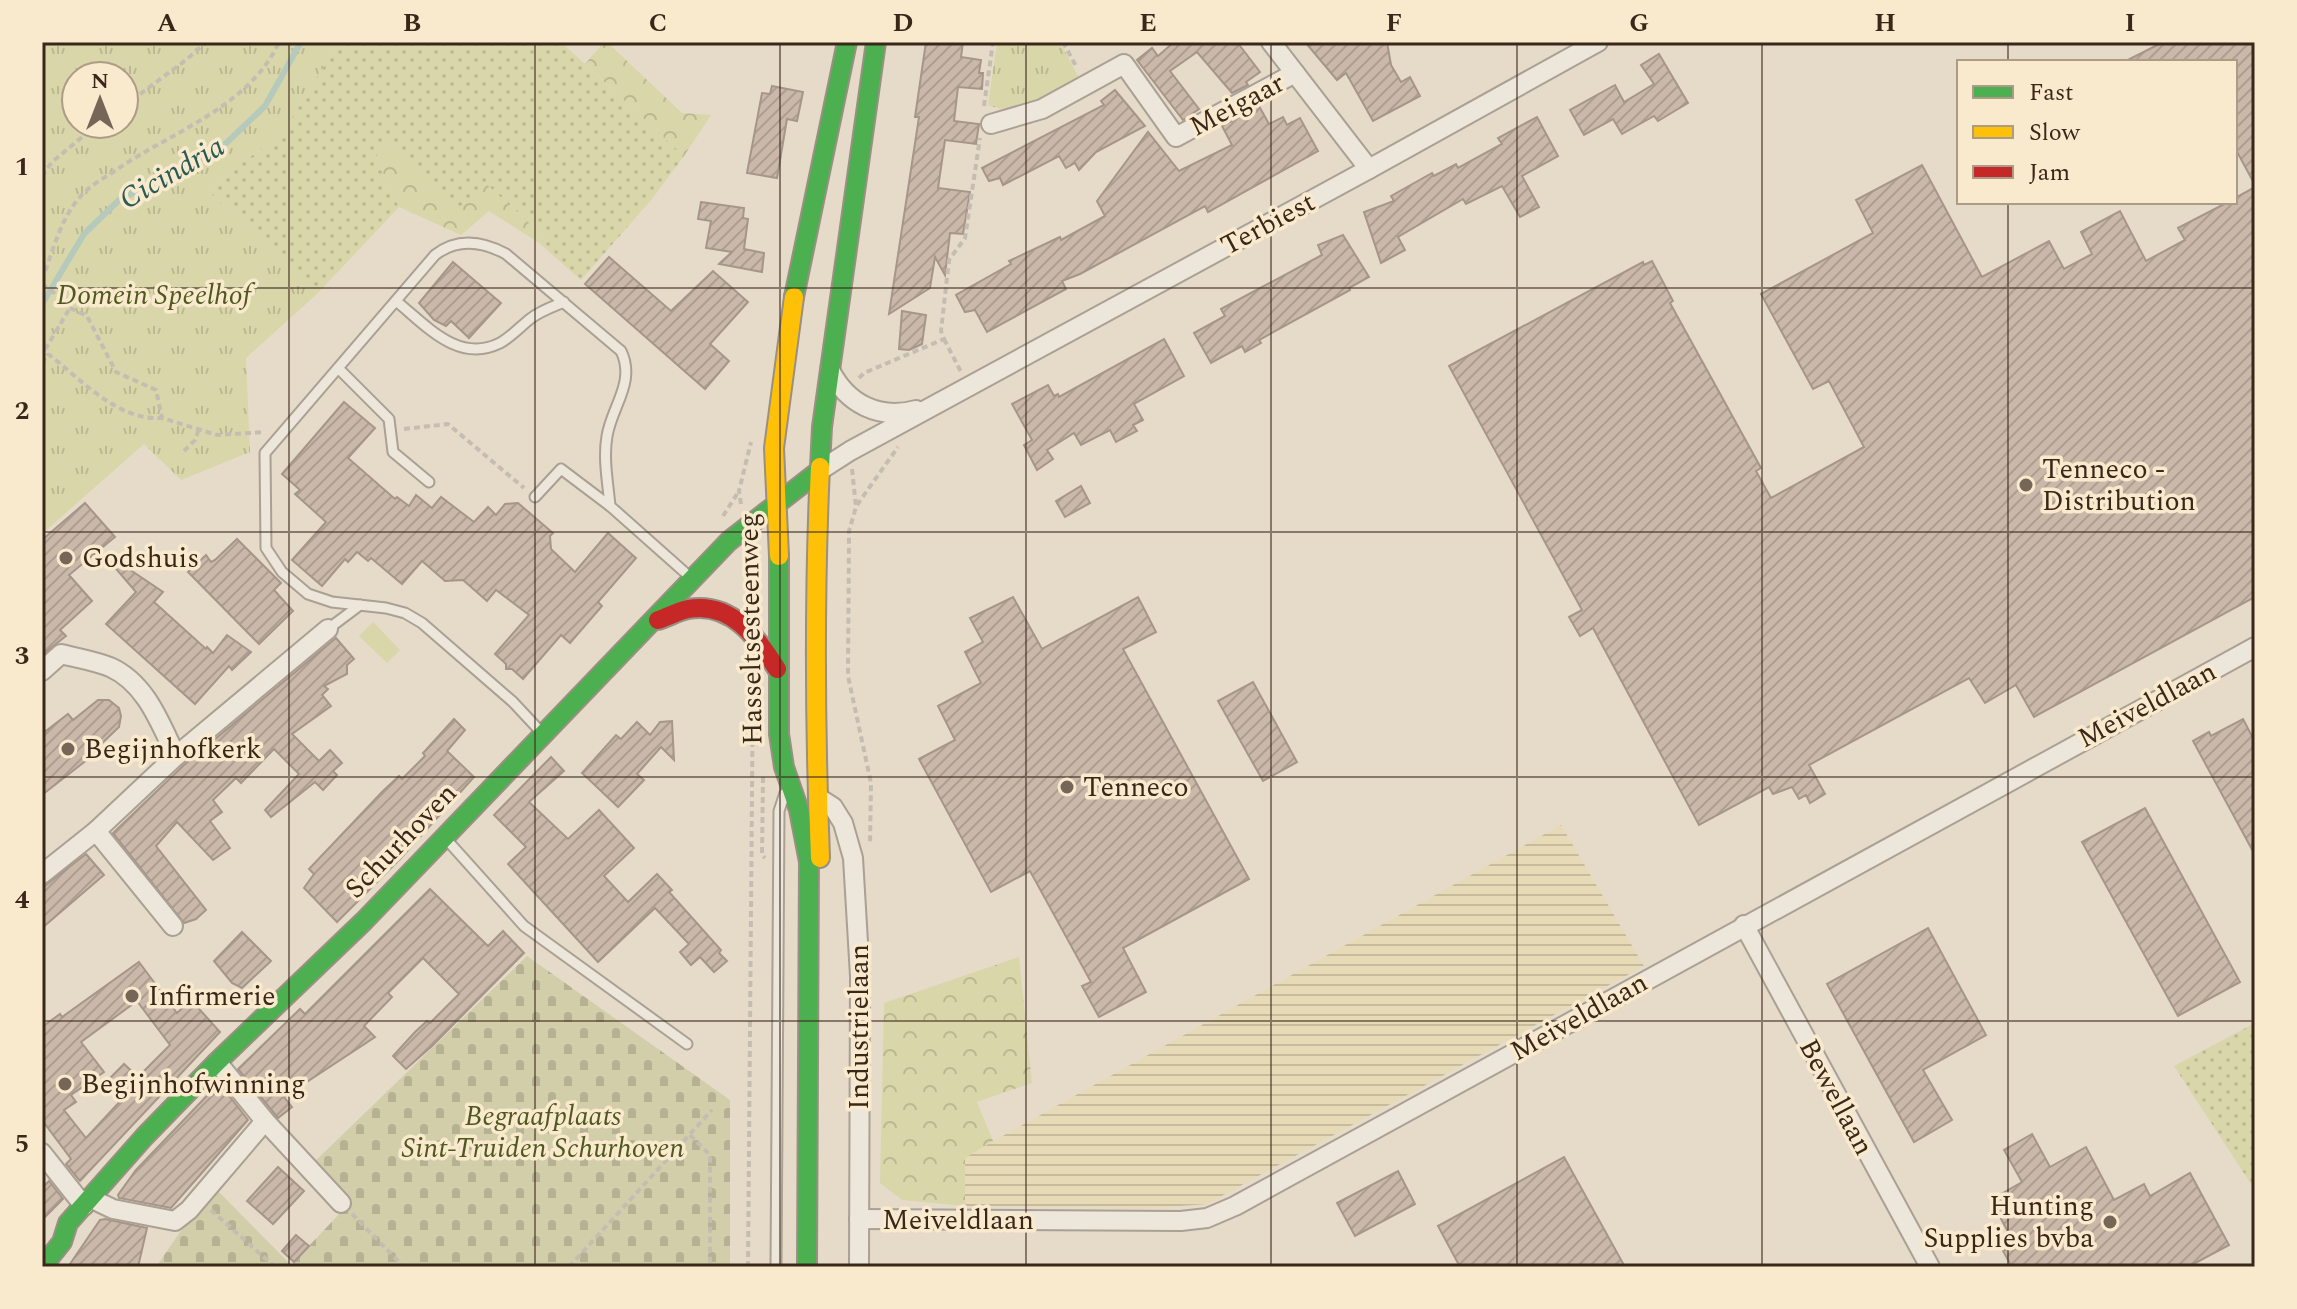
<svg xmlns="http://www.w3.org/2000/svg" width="2297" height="1309" viewBox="0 0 2297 1309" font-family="Spectral,serif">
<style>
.farmland{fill:url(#farmland-rules)}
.grass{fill:url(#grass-dots)}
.forest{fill:url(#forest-crowns)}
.cemetery{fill:url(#cemetery-stones)}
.park{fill:url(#park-tufts);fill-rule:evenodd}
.pitch{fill:#d9d6aa}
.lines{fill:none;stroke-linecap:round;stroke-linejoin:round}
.stream{stroke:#b6cabc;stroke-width:6}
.building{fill:url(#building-hatch);stroke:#a69689;stroke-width:2;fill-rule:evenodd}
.lane-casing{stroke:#aaa093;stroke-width:13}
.street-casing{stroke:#aaa093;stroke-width:22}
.fast-casing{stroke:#9a8f83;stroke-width:22}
.slow-casing{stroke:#9a8f83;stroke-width:22}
.jam-casing{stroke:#9a8f83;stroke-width:22}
.path{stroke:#c5bdb2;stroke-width:4;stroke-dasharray:6 4;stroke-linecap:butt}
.lane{stroke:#ede6db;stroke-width:9}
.street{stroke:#ede6db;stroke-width:18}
.fast{stroke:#4caf50;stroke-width:18}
.slow{stroke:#ffc107;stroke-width:18}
.jam{stroke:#c62828;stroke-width:18}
.grid{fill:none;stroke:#39271a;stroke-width:2;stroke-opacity:0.55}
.poi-dot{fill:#766657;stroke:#f9e9cd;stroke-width:3}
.labels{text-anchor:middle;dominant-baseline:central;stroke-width:7;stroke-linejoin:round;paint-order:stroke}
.street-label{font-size:28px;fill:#39271a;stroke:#f9e9cd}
.park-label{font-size:28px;font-style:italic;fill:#4e581f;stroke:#f9e9cd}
.poi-label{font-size:28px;fill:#39271a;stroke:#f9e9cd;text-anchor:start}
.water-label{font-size:30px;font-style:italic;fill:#285b54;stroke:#f9e9cd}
.neatline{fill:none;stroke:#39271a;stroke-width:3}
.grid-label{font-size:26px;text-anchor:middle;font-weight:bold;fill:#39271a}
</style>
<defs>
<pattern id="farmland-rules" width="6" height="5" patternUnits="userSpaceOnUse" patternTransform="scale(2)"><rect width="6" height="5" fill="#e7dab7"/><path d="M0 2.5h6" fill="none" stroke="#c7bb9d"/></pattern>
<pattern id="grass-dots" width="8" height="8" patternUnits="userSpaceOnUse" patternTransform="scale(2)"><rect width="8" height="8" fill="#d9d6aa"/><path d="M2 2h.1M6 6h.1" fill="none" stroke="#bbb892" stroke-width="1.8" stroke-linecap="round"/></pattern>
<pattern id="forest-crowns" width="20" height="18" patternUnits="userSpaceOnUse" patternTransform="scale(2)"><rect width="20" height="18" fill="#d9d6aa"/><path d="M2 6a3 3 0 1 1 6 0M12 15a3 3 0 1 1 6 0" fill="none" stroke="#bbb892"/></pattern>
<pattern id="cemetery-stones" width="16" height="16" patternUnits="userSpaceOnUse" patternTransform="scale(2)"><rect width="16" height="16" fill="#d2ceaa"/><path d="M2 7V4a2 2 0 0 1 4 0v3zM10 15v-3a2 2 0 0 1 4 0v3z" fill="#b5b192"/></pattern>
<pattern id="park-tufts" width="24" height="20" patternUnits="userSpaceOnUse" patternTransform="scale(2)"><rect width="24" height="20" fill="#d9d6aa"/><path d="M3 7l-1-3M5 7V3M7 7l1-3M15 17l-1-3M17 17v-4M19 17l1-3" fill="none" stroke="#bbb892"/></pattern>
<pattern id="building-hatch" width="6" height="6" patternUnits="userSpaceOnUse" patternTransform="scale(2)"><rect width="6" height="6" fill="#cab8a9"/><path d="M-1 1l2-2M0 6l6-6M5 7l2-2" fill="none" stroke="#ae9e91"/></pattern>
</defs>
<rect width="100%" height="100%" fill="#e6dbc9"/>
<!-- farmland -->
<path class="farmland" d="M1561 825 1644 966 1207 1204 1154 1208 965 1206V1157Z"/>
<!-- grass -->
<g class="grass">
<path d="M338 42H561L684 156 652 199 581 280 539 243 545 237 485 183 458 211 389 145 375 156 399 207 317 294 207 190 284 131Z"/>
<path d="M2255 1023V1190L2174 1066Z"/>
</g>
<!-- forest -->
<g class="forest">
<path d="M604 42H607L682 113 711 115 684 156 585 64Z"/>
<path d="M388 144 458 210 485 183 545 237 539 243 489 211 461 235 399 207 375 156Z"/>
<path d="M1019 957 1032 1083 977 1102 993 1141 965 1158V1206L902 1200 880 1183 884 1003Z"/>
</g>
<!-- cemetery -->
<path class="cemetery" d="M527 956 730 1100V1267H156L180 1232 218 1191 291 1265 342 1211 304 1172Z"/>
<!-- park -->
<g class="park">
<path d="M42 42H338L284 131 207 190 317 294 246 358 250 452 181 480 144 444 42 534ZM76 76H124V124H76Z"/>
<path d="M997 42H1060L1078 76V83C1051 97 1018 118 988 105Z"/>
</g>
<!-- pitch -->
<path class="pitch" d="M373 622 400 650 387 663 359 636Z"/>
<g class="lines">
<!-- stream -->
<path class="stream" d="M42 304 84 234 119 200 220 149 265 106 301 42"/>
</g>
<!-- building -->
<g class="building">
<path d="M926 42H963L961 57 981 60 979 73H983L982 89 958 87 954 121 979 124 976 144 945 140 938 188 970 192 963 234 950 233 945 275 935 257 930 288 889 314 919 117H915Z"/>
<path d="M1174 42H1237L1260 72 1246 82 1248 85 1232 93 1197 52 1170 71 1199 109 1183 120 1137 60 1152 48 1158 56Z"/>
<path d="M1305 42H1387L1391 65 1401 82 1410 77 1420 96 1373 121 1346 73 1337 80Z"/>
<path d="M2163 42H2255V185L2235 148V62H2124Z"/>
<path d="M1659 54 1688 103 1658 121 1654 116 1622 134 1613 119 1584 135 1570 110 1615 85 1624 102 1654 84 1641 65Z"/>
<path d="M772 86 803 92 797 121 787 119 777 178 747 173 762 93 770 94Z"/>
<path d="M1115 90 1145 126 1096 152 1079 170 1075 163 1066 168 1059 156 1003 185 1000 178 989 181 982 168 1104 105 1101 101Z"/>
<path d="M1259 106 1269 124 1283 117 1287 125 1300 118 1318 151 1208 212 1205 206 1080 274 1062 281 1066 289 987 332 975 310 965 312 956 295 1011 264 1009 261 1060 237 1061 240 1105 216 1097 201 1148 132 1179 171 1232 145 1222 126Z"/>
<path d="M1537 117 1558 156 1522 176 1539 207 1520 217 1502 186 1466 204 1463 199 1398 237 1405 250 1381 263 1364 212 1394 201 1391 196 1432 173 1434 176 1456 164 1458 168 1502 144 1498 138Z"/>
<path d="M1922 165 1982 277 2049 241 2064 269 2092 254 2081 232 2120 211 2146 261 2185 240 2178 228 2228 202H2235V198L2255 187V597L2034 717 2016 685 1985 703 1969 678 1809 765 1825 794 1810 803 1806 795 1799 799 1792 787 1773 794 1769 787 1699 825 1593 628 1580 636 1569 617 1582 610 1449 366 1643 262 1644 265 1652 261 1673 301 1670 303 1761 468 1756 471 1771 498 1864 447 1829 381 1813 389 1761 294 1873 233 1856 200Z"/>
<path d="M701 202 744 208 743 218 748 219 744 249 764 253 762 272 719 264 732 252 706 248 711 221 698 219Z"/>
<path d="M1343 235 1369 277 1349 288 1350 290 1259 340 1261 343 1245 352 1242 346 1211 363 1194 333 1225 316 1221 309 1322 255 1318 245Z"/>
<path d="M609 257 671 311 713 271 748 302 710 344 729 361 705 389 585 284Z"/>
<path d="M453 262 501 303 469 338 451 321 446 326 434 320 419 303Z"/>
<path d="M902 311 926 315 922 344 909 350 899 349Z"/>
<path d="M1164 339 1184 376 1134 404 1143 420 1133 425 1137 431 1116 442 1110 430 1081 445 1074 433 1047 450 1053 459 1037 470 1024 445 1032 440 1012 404 1048 385 1054 396 1058 394 1059 397Z"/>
<path d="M344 402 375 428 348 458 395 499 397 497 409 506 416 495 432 508 441 497 474 522 488 507 496 515 505 504 518 503 553 533 550 536 551 549 575 572 608 533 636 558 598 602 602 606 570 643 561 635 523 679 512 669H506V664L495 654 529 615 496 590 487 601 463 580 445 581 422 561 402 584 371 558 368 561 357 552 348 562 345 559 322 586 292 560 326 522 295 494 300 490 282 474Z"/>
<path d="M1081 486 1090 503 1065 517 1056 501Z"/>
<path d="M85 503 115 537 69 575 92 601 60 630 66 636 42 655V540Z"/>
<path d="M237 539 281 583 274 590 293 611 259 644 188 572 206 555 211 562 215 560Z"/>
<path d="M114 559 163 592 154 602 206 649 207 647 213 653 227 635 251 652 232 670 229 666 195 704 106 624 136 592 111 563Z"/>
<path d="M1013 597 1042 649 1138 597 1156 632 1123 649 1249 879 1123 948 1146 992 1099 1017 1082 986 1091 982 1030 871 991 892 919 759 955 740 938 706 981 683 965 652 983 642 970 618Z"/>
<path d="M336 638 354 659 347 665V674L324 686 328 689 322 695 331 706 292 734 319 761 330 750 342 763 333 771 337 775 323 790 315 782 271 817 265 810 299 774 274 749 241 783 236 778 213 800 222 812 210 821 230 848 213 860 177 822 156 846 206 910 196 919 184 923 113 833 184 765Z"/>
<path d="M1253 682 1297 762 1263 781 1218 701Z"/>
<path d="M98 700H109L119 708 121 716 119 727 95 750 97 752 42 795V734L68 714 73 720Z"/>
<path d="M454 719 465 730 447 751 474 777 401 858 337 922 304 888 314 874 309 869 382 792 399 776 402 779 425 756 423 753Z"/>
<path d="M2243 719 2255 742V855L2193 741 2209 732 2211 736Z"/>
<path d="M672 721 674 760 661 747 637 774 644 780 618 807 582 773 616 735 621 739 637 722 650 735 660 722Z"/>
<path d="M551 757 564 771 529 802 568 839 599 810 634 848 604 876 628 902 657 874 672 890 669 892 721 950 719 953 727 961 714 972 700 957 691 965 680 952 689 944 655 908 598 962 508 864 526 847 494 815Z"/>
<path d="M2145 808 2240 982 2178 1016 2082 842Z"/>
<path d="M86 854 104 875 42 928V888Z"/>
<path d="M430 889 488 946 503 931 524 953 432 1046 406 1069 393 1056 415 1032 427 1021 430 1023 459 994 423 958 388 993 392 997 364 1026 375 1037 284 1097 292 1107 278 1118 238 1069 300 1009 305 1014Z"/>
<path d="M1928 928 1986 1035 1923 1070 1952 1120 1914 1142 1827 984Z"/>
<path d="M242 932 271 961 242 988 232 983 214 961Z"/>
<path d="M139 962 177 1013 191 1000 220 1032 80 1181 66 1164 71 1159 42 1120V1027L60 1014 62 1017ZM137 1001 170 1045 138 1077 124 1064 110 1078 125 1096 86 1138 64 1110 76 1102 71 1095 104 1072 81 1042Z"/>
<path d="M219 1083 248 1120 200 1175 171 1208 119 1198 118 1195 136 1170Z"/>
<path d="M2032 1134 2050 1167 2086 1147 2114 1200 2144 1184 2150 1196 2190 1173 2229 1245 2188 1267H2012L2003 1251 2015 1245 1991 1200 2022 1182 2004 1150Z"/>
<path d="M1564 1157 1625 1267H1460L1438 1226Z"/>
<path d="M278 1167 304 1191 273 1224 247 1201Z"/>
<path d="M1398 1171 1415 1204 1355 1236 1337 1203Z"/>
<path d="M49 1181 63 1199 42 1220V1188Z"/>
<path d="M105 1219 147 1228 138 1267H68L100 1220Z"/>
<path d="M296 1235 309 1246 294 1262 282 1251Z"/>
</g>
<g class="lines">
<defs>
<g id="lane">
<path d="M396 301C426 325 458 364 500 343 511 337 520 327 530 319 540 311 552 307 564 302"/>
<path d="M339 369 389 419 393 452 429 482"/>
<path d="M535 497 561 469 610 506"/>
<path d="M328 629 360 605"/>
<path d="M541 732 513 702 422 623 405 613 386 608 332 602 308 594 282 572 266 548 265 453 435 255C457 238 482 241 506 254L621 351C636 382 612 406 607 436 603 459 608 483 610 506L690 577"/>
<path d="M447 840 524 926 687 1044"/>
<path d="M776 1267 779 811 785 793"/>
</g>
<g id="street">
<path d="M1271 42 1369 169"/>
<path d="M991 124 1042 109 1124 64 1176 137 1295 73"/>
<path d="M830 370C847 404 879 420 916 410"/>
<path d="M819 471 850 451 1369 169 1598 42"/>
<path d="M42 671 61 654C77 658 95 661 110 667 146 683 160 723 176 756L96 831 42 874"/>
<path d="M176 756 328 629"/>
<path d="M819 798 833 807 843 823 853 858 860 976 859 1267"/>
<path d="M96 831 173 926"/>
<path d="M1744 925 1930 1267"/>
<path d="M217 1062 265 1121 341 1203"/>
<path d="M42 1153 84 1206"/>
<path d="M90 1198 113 1209 175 1221 189 1210 265 1121"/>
<path d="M859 1219 1181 1221 1207 1218 1235 1206 2255 647"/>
</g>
<g id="fast">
<path d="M794 297 847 42"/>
<path d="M820 467 822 427 876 42"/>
<path d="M779 556V734L784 767 799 810 809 862 807 1267"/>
<path d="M42 1267 62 1242 68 1223 145 1136 217 1062 364 921 729 541 819 471"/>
</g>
<g id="slow">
<path d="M779 556 774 448 794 297"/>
<path d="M820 858C815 728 814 598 820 467"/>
</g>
<path id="jam" d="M658 620C668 617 678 611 688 609 731 601 757 637 777 669"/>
</defs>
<!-- lane casing -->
<use href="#lane" class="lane-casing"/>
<!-- street casing -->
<use href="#street" class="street-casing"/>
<!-- fast casing -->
<use href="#fast" class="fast-casing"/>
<!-- slow casing -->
<use href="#slow" class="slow-casing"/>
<!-- jam casing -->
<use href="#jam" class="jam-casing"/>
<!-- path -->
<g class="path">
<path d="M1063 42 1077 68"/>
<path d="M124 106 186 60 206 42"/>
<path d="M984 106 993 42"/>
<path d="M42 176 52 162 98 124"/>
<path d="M42 280C52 254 60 219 80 197 90 185 106 177 119 168 174 131 250 106 279 42"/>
<path d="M42 284 68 303 70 308 46 348 48 354C81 379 117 421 162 418"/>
<path d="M70 308 87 316 116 372 156 390 162 418 217 435 265 432"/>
<path d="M944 339 961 372"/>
<path d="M42 363 48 354"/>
<path d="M859 378 864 373 944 339 941 331 949 260 965 238 980 138"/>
<path d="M404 429 448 424 524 488"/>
<path d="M184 451 195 440 199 429"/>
<path d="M852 469 856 507 849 531 848 676 871 783 870 845"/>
<path d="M741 504 739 491 751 442"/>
<path d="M857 505 898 447"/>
<path d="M723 516 739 491"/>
<path d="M746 602 750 588 748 556"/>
<path d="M763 777 762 855 765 858"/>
<path d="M690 1135 710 1155V1267"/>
<path d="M211 1210 275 1267"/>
<path d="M352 1214 404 1267"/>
<path d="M569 1267 712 1110"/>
<path d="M748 1267 753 675"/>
</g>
<!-- lane -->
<use href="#lane" class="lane"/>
<!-- street -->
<use href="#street" class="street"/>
<!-- fast -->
<use href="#fast" class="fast"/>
<!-- slow -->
<use href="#slow" class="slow"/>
<!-- jam -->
<use href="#jam" class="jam"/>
</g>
<!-- grid -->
<path class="grid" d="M289 42V1267M535 42V1267M780 42V1267M1026 42V1267M1271 42V1267M1517 42V1267M1762 42V1267M2008 42V62M2008 202V1267M42 288H2255M42 532H2255M42 777H2255M42 1021H2255"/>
<!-- markers -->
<g class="poi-dot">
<circle cx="2026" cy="485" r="8"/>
<circle cx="66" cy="558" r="8"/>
<circle cx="68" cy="749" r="8"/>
<circle cx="1067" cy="787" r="8"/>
<circle cx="132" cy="996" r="8"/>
<circle cx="65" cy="1084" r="8"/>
<circle cx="2110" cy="1222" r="8"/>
</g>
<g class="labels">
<!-- street labels -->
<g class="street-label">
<text transform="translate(1237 105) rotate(-28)">Meigaar</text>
<text transform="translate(1268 224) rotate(-28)">Terbiest</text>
<text transform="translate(751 629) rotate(-91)">Hasseltsesteenweg</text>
<text transform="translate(2147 705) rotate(-28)">Meiveldlaan</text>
<text transform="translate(401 841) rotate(-46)">Schurhoven</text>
<text transform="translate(1579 1017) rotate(-29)">Meiveldlaan</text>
<text transform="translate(859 1027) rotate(-90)">Industrielaan</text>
<text transform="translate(1836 1097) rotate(62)">Bewellaan</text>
<text x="958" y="1220">Meiveldlaan</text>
</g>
<!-- park labels -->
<g class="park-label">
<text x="154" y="295">Domein Speelhof</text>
<text x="543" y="1116">Begraafplaats<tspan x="543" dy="32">Sint-Truiden Schurhoven</tspan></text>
</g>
<!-- poi labels -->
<g class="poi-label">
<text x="2042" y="469">Tenneco -<tspan x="2042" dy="32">Distribution</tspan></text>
<text x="82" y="558">Godshuis</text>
<text x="84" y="749">Begijnhofkerk</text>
<text x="1083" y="787">Tenneco</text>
<text x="148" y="996">Infirmerie</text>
<text x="81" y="1084">Begijnhofwinning</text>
<text x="2094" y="1206" text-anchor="end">Hunting<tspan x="2094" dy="32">Supplies bvba</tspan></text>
</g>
<!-- water labels -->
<g class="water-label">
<text transform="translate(172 173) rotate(-30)">Cicindria</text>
</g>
</g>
<!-- border -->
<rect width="2297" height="1309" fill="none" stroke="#f9e9cd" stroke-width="88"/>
<!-- legend -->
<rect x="1957" y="60" width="280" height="144" fill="#f9e9cd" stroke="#ac9b85" stroke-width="2"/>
<rect x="1973" y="86" width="40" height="12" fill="#4caf50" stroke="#ac9b85" stroke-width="2"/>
<text x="2029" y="100" font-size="24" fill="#39271a">Fast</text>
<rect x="1973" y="126" width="40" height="12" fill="#ffc107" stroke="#ac9b85" stroke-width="2"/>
<text x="2029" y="140" font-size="24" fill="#39271a">Slow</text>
<rect x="1973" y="166" width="40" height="12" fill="#c62828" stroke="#ac9b85" stroke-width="2"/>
<text x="2029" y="180" font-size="24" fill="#39271a">Jam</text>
<!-- north arrow -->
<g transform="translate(100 100)"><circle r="38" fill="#f9e9cd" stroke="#ac9b85" stroke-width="2"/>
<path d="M0-6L14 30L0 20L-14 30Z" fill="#766657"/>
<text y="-12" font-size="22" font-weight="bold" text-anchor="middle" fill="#39271a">N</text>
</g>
<rect x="44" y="44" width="2209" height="1221" class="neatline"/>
<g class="grid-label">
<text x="167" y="31">A</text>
<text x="412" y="31">B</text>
<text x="658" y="31">C</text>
<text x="903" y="31">D</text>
<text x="1148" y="31">E</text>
<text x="1394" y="31">F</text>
<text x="1639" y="31">G</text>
<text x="1885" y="31">H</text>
<text x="2130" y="31">I</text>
<text x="22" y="175">1</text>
<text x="22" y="419">2</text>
<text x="22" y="664">3</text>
<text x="22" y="908">4</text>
<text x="22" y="1152">5</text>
</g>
</svg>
